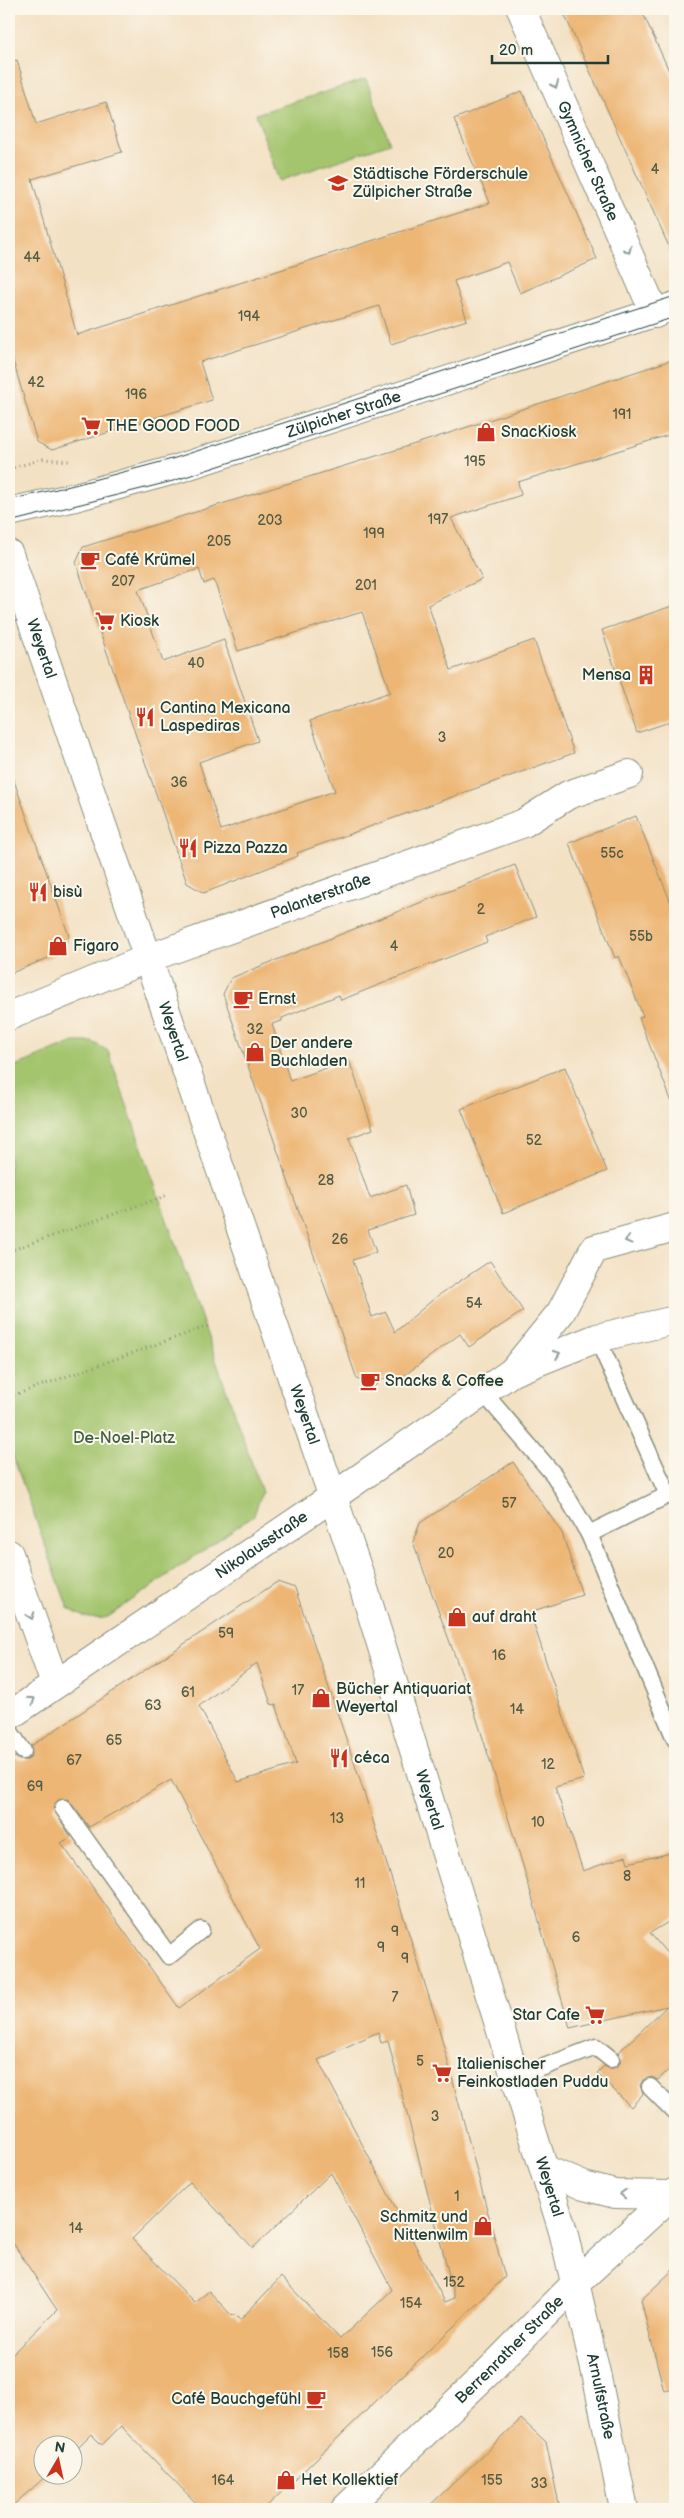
<svg xmlns="http://www.w3.org/2000/svg" width="684" height="2518" viewBox="0 0 684 2518" font-family="'Balsamiq Sans',sans-serif">
<style>
.green{fill:#a4c56e;stroke:#628151}
.building{fill:#edb675;fill-rule:evenodd}
.lines{fill:none;stroke-linecap:round;stroke-linejoin:round}
.lane-casing{stroke:#898f7c;stroke-width:19}
.street-casing{stroke:#898f7c;stroke-width:30}
.secondary-casing{stroke:#898f7c;stroke-width:30}
.path{stroke:#898f7c;stroke-width:3;stroke-dasharray:1 4;stroke-linecap:butt}
.lane{stroke:#fff;stroke-width:16}
.street{stroke:#fff;stroke-width:28}
.secondary{stroke:#fff;stroke-width:28}
.tram{stroke:#1f3d34;stroke-width:1}
.oneway{stroke:#8f9e9a}
.labels{text-anchor:middle;dominant-baseline:central;stroke-width:4;stroke-linejoin:round;paint-order:stroke}
.number-label{font-size:14px;fill:#525b44}
.street-label{font-size:16px;fill:#1f3d34;stroke:#fbf7ec}
.poi-label{font-size:16px;fill:#1f3d34;stroke:#fbf7ec;text-anchor:start}
.park-label{font-size:16px;fill:#405f42;stroke:#fbf7ec}
</style>
<rect width="100%" height="100%" fill="#fbf7ec"/>
<filter id="ink" filterUnits="userSpaceOnUse"><feTurbulence type="fractalNoise" baseFrequency=".02" numOctaves="2"/><feDisplacementMap in="SourceGraphic" scale="10" xChannelSelector="R" yChannelSelector="G"/><feConvolveMatrix kernelMatrix="1 2 1 2 8 2 1 2 1" color-interpolation-filters="sRGB"/></filter>
<filter id="wash" filterUnits="userSpaceOnUse"><feTurbulence type="fractalNoise" baseFrequency=".0096" numOctaves="4" result="noise"/><feDisplacementMap in="SourceGraphic" scale="20" xChannelSelector="R" yChannelSelector="G"/><feGaussianBlur stdDeviation="1.12" result="paint"/><feColorMatrix in="noise" values="0 0 0 0 0 0 0 0 0 0 0 0 0 0 0 0 0 1.4 0 .05"/><feComposite in="paint" operator="in"/></filter>
<g filter="url(#wash)">
<rect width="100%" height="100%" fill="#f3e1c4"/>
<!-- green -->
<g class="green">
<path d="M366 79 390 143 279 181 256 114Z"/>
<path d="M74 1042H93L108 1051 262 1492 254 1515 108 1617C91 1621 82 1617 68 1608L9 1446V1069Z"/>
</g>
<g id="blocks">
<!-- building -->
<g class="building">
<path d="M562 9H641L675 84V260Z"/>
<path d="M17 60 36 124 106 102 122 152 32 179 77 335 490 203 454 119 522 91 597 259 520 293 507 262 454 281 467 320 391 344 379 306 200 362 212 400 52 450 37 442 9 347V62Z"/>
<path d="M675 359V433L518 482 521 495 451 518 482 579 428 605 451 670 534 640 574 753 297 853 298 856 204 893 187 883 76 563 83 547 428 440ZM199 569 204 584 214 580 238 651 362 612 390 692 310 721 335 791 221 830 199 762 258 741 224 640 163 662 138 590Z"/>
<path d="M675 605V720L637 733 602 630Z"/>
<path d="M9 778H13L69 936 60 953 9 974Z"/>
<path d="M636 816 675 913V1105H673L639 1018 643 1016 619 956 615 958 569 843Z"/>
<path d="M515 865 536 917 485 937 487 942 341 1000 339 995 282 1018V1021L272 1024 290 1081 349 1060 373 1129 349 1138 370 1198 406 1185 414 1215 368 1230 376 1252 353 1260 372 1317 386 1312 395 1332 436 1297 490 1261 523 1311 469 1347 460 1334 394 1383 389 1375 373 1387 357 1379 223 994 231 978Z"/>
<path d="M565 1067 607 1171 503 1213 461 1109Z"/>
<path d="M513 1462 562 1533 582 1595 530 1612 584 1779 555 1787 583 1871 626 1856 628 1863 675 1852V1918L650 1933 675 1963V2064L658 2080 652 2077 643 2080 640 2085 643 2094 631 2107 597 2073 604 2066 610 2069 618 2066 621 2060 618 2053 667 2006 570 2028 521 1859 469 1694 413 1542 420 1523Z"/>
<path d="M277 1582 295 1588 358 1774 438 2025 505 2277 264 2509H202L121 2426 102 2445 91 2434 72 2453V2446H42V2476H46L9 2509V2357L57 2310 9 2237V1760L15 1757 19 1760H28L32 1755 31 1746ZM257 1663 271 1704 276 1705 286 1733 296 1764 238 1782 199 1706ZM171 1780 260 1949 179 2008 61 1843 71 1837 53 1808 58 1800 68 1799 89 1827ZM378 2032 381 2043 388 2041 455 2298 445 2302 318 2060ZM331 2173 392 2290 340 2339 281 2277 240 2320 234 2314 232 2316 209 2291 195 2303 132 2239 190 2182 253 2248Z"/>
<path d="M675 2268V2389L664 2391 641 2300Z"/>
<path d="M521 2419 546 2442 560 2509H426Z"/>
</g>
</g>
</g>
<g filter="url(#ink)">
<use href="#blocks" fill-opacity="0" stroke="#898f7c" stroke-width="1"/>
<g class="lines">
<defs>
<g id="lane">
<path d="M483 1392 554 1475 589 1534 675 1739"/>
<path d="M589 1534 668 1495 597 1338"/>
<path d="M9 1730 23 1751"/>
<path d="M63 1808 169 1956 201 1930"/>
<path d="M515 2078 596 2047 611 2059"/>
<path d="M650 2087 675 2112"/>
</g>
<g id="street">
<path id="s1" d="M521 9 655 314"/>
<path id="s2" d="M9 1016 146 959 524 823 568 795 629 774"/>
<path d="M513 1371 561 1312 594 1249 675 1227"/>
<path d="M9 1554 55 1684"/>
<path id="s3" d="M9 1716 334 1496 512 1372 597 1338 675 1320"/>
</g>
<g id="secondary">
<path id="s4" d="M9 512 75 497 174 470 675 306"/>
<path id="s5" d="M9 554 360 1576 563 2231 596 2373 624 2509"/>
<path d="M544 2169 584 2186 615 2194 672 2195"/>
<path id="s6" d="M345 2509 486 2374 576 2283 675 2192"/>
</g>
</defs>
<!-- lane casing -->
<use href="#lane" class="lane-casing"/>
<!-- street casing -->
<use href="#street" class="street-casing"/>
<!-- secondary casing -->
<use href="#secondary" class="secondary-casing"/>
<!-- path -->
<g class="path">
<path d="M9 469 43 459 69 461"/>
<path d="M9 1251 168 1195"/>
<path d="M9 1397 211 1325"/>
</g>
<!-- lane -->
<use href="#lane" class="lane"/>
<!-- street -->
<use href="#street" class="street"/>
<!-- secondary -->
<use href="#secondary" class="secondary"/>
<!-- tram -->
<g class="tram">
<path d="M9 500 74 485 172 459 675 296"/>
<path d="M9 522 173 481 675 317"/>
</g>
</g>
<!-- one-way arrows -->
<defs><path id="oneway-chevron" d="M-2-3.5L2.5 0L-2 3.5" fill="none" stroke-width="1.6" stroke-linecap="round" stroke-linejoin="round" transform="scale(1.25)"/></defs>
<g class="oneway">
<use href="#oneway-chevron" transform="translate(555 85) rotate(66)"/>
<use href="#oneway-chevron" transform="translate(628 250) rotate(66)"/>
<use href="#oneway-chevron" transform="translate(628 1240) rotate(165)"/>
<use href="#oneway-chevron" transform="translate(557 1354) rotate(-21)"/>
<use href="#oneway-chevron" transform="translate(31 1616) rotate(70)"/>
<use href="#oneway-chevron" transform="translate(32 1700) rotate(-35)"/>
<use href="#oneway-chevron" transform="translate(623 2194) rotate(-178)"/>
</g>
</g>
<!-- icons -->
<defs>
<symbol id="school-bare" viewBox="-9 -9 18 18"><path d="M0-5L7-2L0 1L-7-2ZM-4 1L0 2.5L4 1V4Q0 6-4 4Z" fill="#c8321e" stroke="#fbf7ec" stroke-width="2.5" paint-order="stroke"/></symbol>
<symbol id="supermarket-bare" viewBox="-9 -9 18 18"><path d="M-6-5.5h2.5l.6 2H6L4.5 2H-2.5L-4.4-4H-6ZM-1.5 3.2a1.3 1.3 0 1 0 .1 0ZM3 3.2a1.3 1.3 0 1 0 .1 0Z" fill="#c8321e" stroke="#fbf7ec" stroke-width="2.5" paint-order="stroke"/></symbol>
<symbol id="shop-bare" viewBox="-9 -9 18 18"><path d="M-5-2.5h2.3a2.7 3.5 0 0 1 5.4 0H5L5.5 6h-11ZM-1.5-2.5h3a1.5 2.3 0 0 0-3 0Z" fill="#c8321e" stroke="#fbf7ec" stroke-width="2.5" paint-order="stroke"/></symbol>
<symbol id="cafe-bare" viewBox="-9 -9 18 18"><path d="M-5.5-4.5H6V0H3Q3 3.5 0 3.5H-2.5Q-5.5 3.5-5.5 0ZM3-3.2v2h1.7v-2ZM-6 4.5H4V6H-6Z" fill="#c8321e" stroke="#fbf7ec" stroke-width="2.5" paint-order="stroke"/></symbol>
<symbol id="building-bare" viewBox="-9 -9 18 18"><path d="M-4-6H4V6H1V3H-1V6H-4ZM-2.5-4.3h1.7v1.8h-1.7ZM.8-4.3h1.7v1.8H.8ZM-2.5-1h1.7V.8h-1.7ZM.8-1h1.7V.8H.8Z" fill="#c8321e" stroke="#fbf7ec" stroke-width="2.5" paint-order="stroke"/></symbol>
<symbol id="restaurant-bare" viewBox="-9 -9 18 18"><path d="M-5-6h1v4h1v-4h1v4h1v-4h1v5L-1.5 .5V6h-2V.5L-5-1ZM5-6V6H3V1.5H1.5Q1.5-4 5-6Z" fill="#c8321e" stroke="#fbf7ec" stroke-width="2.5" paint-order="stroke"/></symbol>
</defs>
<g fill-rule="evenodd">
<use href="#school-bare" x="324" y="169" width="28" height="28"/>
<use href="#supermarket-bare" x="77" y="412" width="28" height="28"/>
<use href="#shop-bare" x="472" y="418" width="28" height="28"/>
<use href="#cafe-bare" x="76" y="546" width="28" height="28"/>
<use href="#supermarket-bare" x="91" y="607" width="28" height="28"/>
<use href="#building-bare" x="632" y="661" width="28" height="28"/>
<use href="#restaurant-bare" x="131" y="703" width="28" height="28"/>
<use href="#restaurant-bare" x="174" y="834" width="28" height="28"/>
<use href="#restaurant-bare" x="24" y="878" width="28" height="28"/>
<use href="#shop-bare" x="44" y="932" width="28" height="28"/>
<use href="#cafe-bare" x="229" y="985" width="28" height="28"/>
<use href="#shop-bare" x="241" y="1038" width="28" height="28"/>
<use href="#cafe-bare" x="356" y="1367" width="28" height="28"/>
<use href="#shop-bare" x="443" y="1603" width="28" height="28"/>
<use href="#shop-bare" x="307" y="1684" width="28" height="28"/>
<use href="#restaurant-bare" x="325" y="1744" width="28" height="28"/>
<use href="#supermarket-bare" x="581" y="2001" width="28" height="28"/>
<use href="#supermarket-bare" x="428" y="2059" width="28" height="28"/>
<use href="#shop-bare" x="469" y="2212" width="28" height="28"/>
<use href="#cafe-bare" x="302" y="2385" width="28" height="28"/>
<use href="#shop-bare" x="272" y="2466" width="28" height="28"/>
</g>
<g class="labels">
<!-- number labels -->
<g class="number-label">
<text x="655" y="169">4</text>
<text x="32" y="257">44</text>
<text x="249" y="316">194</text>
<text x="36" y="382">42</text>
<text x="136" y="394">196</text>
<text x="622" y="414">191</text>
<text x="475" y="461">195</text>
<text x="438" y="519">197</text>
<text x="270" y="520">203</text>
<text x="374" y="533">199</text>
<text x="219" y="541">205</text>
<text x="123" y="581">207</text>
<text x="366" y="585">201</text>
<text x="196" y="663">40</text>
<text x="442" y="737">3</text>
<text x="179" y="782">36</text>
<text x="612" y="853">55c</text>
<text x="481" y="909">2</text>
<text x="641" y="936">55b</text>
<text x="394" y="946">4</text>
<text x="255" y="1029">32</text>
<text x="299" y="1113">30</text>
<text x="534" y="1140">52</text>
<text x="326" y="1180">28</text>
<text x="340" y="1239">26</text>
<text x="474" y="1303">54</text>
<text x="509" y="1503">57</text>
<text x="446" y="1553">20</text>
<text x="226" y="1633">59</text>
<text x="499" y="1655">16</text>
<text x="298" y="1690">17</text>
<text x="188" y="1692">61</text>
<text x="153" y="1705">63</text>
<text x="517" y="1709">14</text>
<text x="114" y="1740">65</text>
<text x="74" y="1760">67</text>
<text x="548" y="1764">12</text>
<text x="35" y="1786">69</text>
<text x="337" y="1818">13</text>
<text x="538" y="1822">10</text>
<text x="627" y="1876">8</text>
<text x="360" y="1883">11</text>
<text x="395" y="1931">9</text>
<text x="576" y="1937">6</text>
<text x="381" y="1947">9</text>
<text x="405" y="1958">9</text>
<text x="395" y="1997">7</text>
<text x="420" y="2061">5</text>
<text x="435" y="2116">3</text>
<text x="457" y="2196">1</text>
<text x="76" y="2228">14</text>
<text x="454" y="2282">152</text>
<text x="411" y="2303">154</text>
<text x="382" y="2352">156</text>
<text x="338" y="2353">158</text>
<text x="223" y="2480">164</text>
<text x="492" y="2480">155</text>
<text x="539" y="2483">33</text>
</g>
<!-- street labels -->
<g class="street-label">
<text stroke="none"><textPath href="#s1" startOffset="166">Gymnicher Straße</textPath></text>
<text stroke="none"><textPath href="#s4" startOffset="349">Zülpicher Straße</textPath></text>
<text stroke="none"><textPath href="#s5" startOffset="100">Weyertal</textPath></text>
<text stroke="none"><textPath href="#s2" startOffset="334">Palanterstraße</textPath></text>
<text stroke="none"><textPath href="#s5" startOffset="505">Weyertal</textPath></text>
<text stroke="none"><textPath href="#s5" startOffset="910">Weyertal</textPath></text>
<text stroke="none"><textPath href="#s3" startOffset="305">Nikolausstraße</textPath></text>
<text stroke="none"><textPath href="#s5" startOffset="1315">Weyertal</textPath></text>
<text stroke="none"><textPath href="#s5" startOffset="1720">Weyertal</textPath></text>
<text stroke="none"><textPath href="#s6" startOffset="229">Berrenrather Straße</textPath></text>
<text stroke="none"><textPath href="#s5" startOffset="1936">Arnulfstraße</textPath></text>
</g>
<!-- poi labels -->
<g class="poi-label">
<text x="353" y="174">Städtische Förderschule<tspan x="353" dy="18">Zülpicher Straße</tspan></text>
<text x="106" y="426">THE GOOD FOOD</text>
<text x="501" y="432">SnacKiosk</text>
<text x="105" y="560">Café Krümel</text>
<text x="120" y="621">Kiosk</text>
<text x="631" y="675" text-anchor="end">Mensa</text>
<text x="160" y="708">Cantina Mexicana<tspan x="160" dy="18">Laspediras</tspan></text>
<text x="203" y="848">Pizza Pazza</text>
<text x="53" y="892">bisù</text>
<text x="73" y="946">Figaro</text>
<text x="258" y="999">Ernst</text>
<text x="270" y="1043">Der andere<tspan x="270" dy="18">Buchladen</tspan></text>
<text x="385" y="1381">Snacks &amp; Coffee</text>
<text x="472" y="1617">auf draht</text>
<text x="336" y="1689">Bücher Antiquariat<tspan x="336" dy="18">Weyertal</tspan></text>
<text x="354" y="1758">céca</text>
<text x="580" y="2015" text-anchor="end">Star Cafe</text>
<text x="457" y="2064">Italienischer<tspan x="457" dy="18">Feinkostladen Puddu</tspan></text>
<text x="468" y="2217" text-anchor="end">Schmitz und<tspan x="468" dy="18">Nittenwilm</tspan></text>
<text x="301" y="2399" text-anchor="end">Café Bauchgefühl</text>
<text x="301" y="2480">Het Kollektief</text>
</g>
<!-- park labels -->
<g class="park-label">
<text x="124" y="1438">De-Noel-Platz</text>
</g>
</g>
<!-- margin -->
<rect width="684" height="2518" fill="none" stroke="#fbf7ec" stroke-width="30"/>
<!-- north arrow -->
<g transform="translate(58 2460) rotate(9)"><circle r="24" fill="#fbf7ec" stroke="#a3ada2"/>
<path d="M0-4L9 19L0 12L-9 19Z" fill="#c8321e"/>
<text y="-8" font-size="14" font-weight="bold" text-anchor="middle" fill="#1f3d34">N</text>
</g>
<!-- scale -->
<path d="M492 55v8h116v-8" fill="none" stroke="#1f3d34" stroke-width="2.5"/>
<text x="499" y="55" font-size="15" fill="#1f3d34" stroke="#fbf7ec" stroke-width="4" paint-order="stroke">20 m</text>
</svg>
